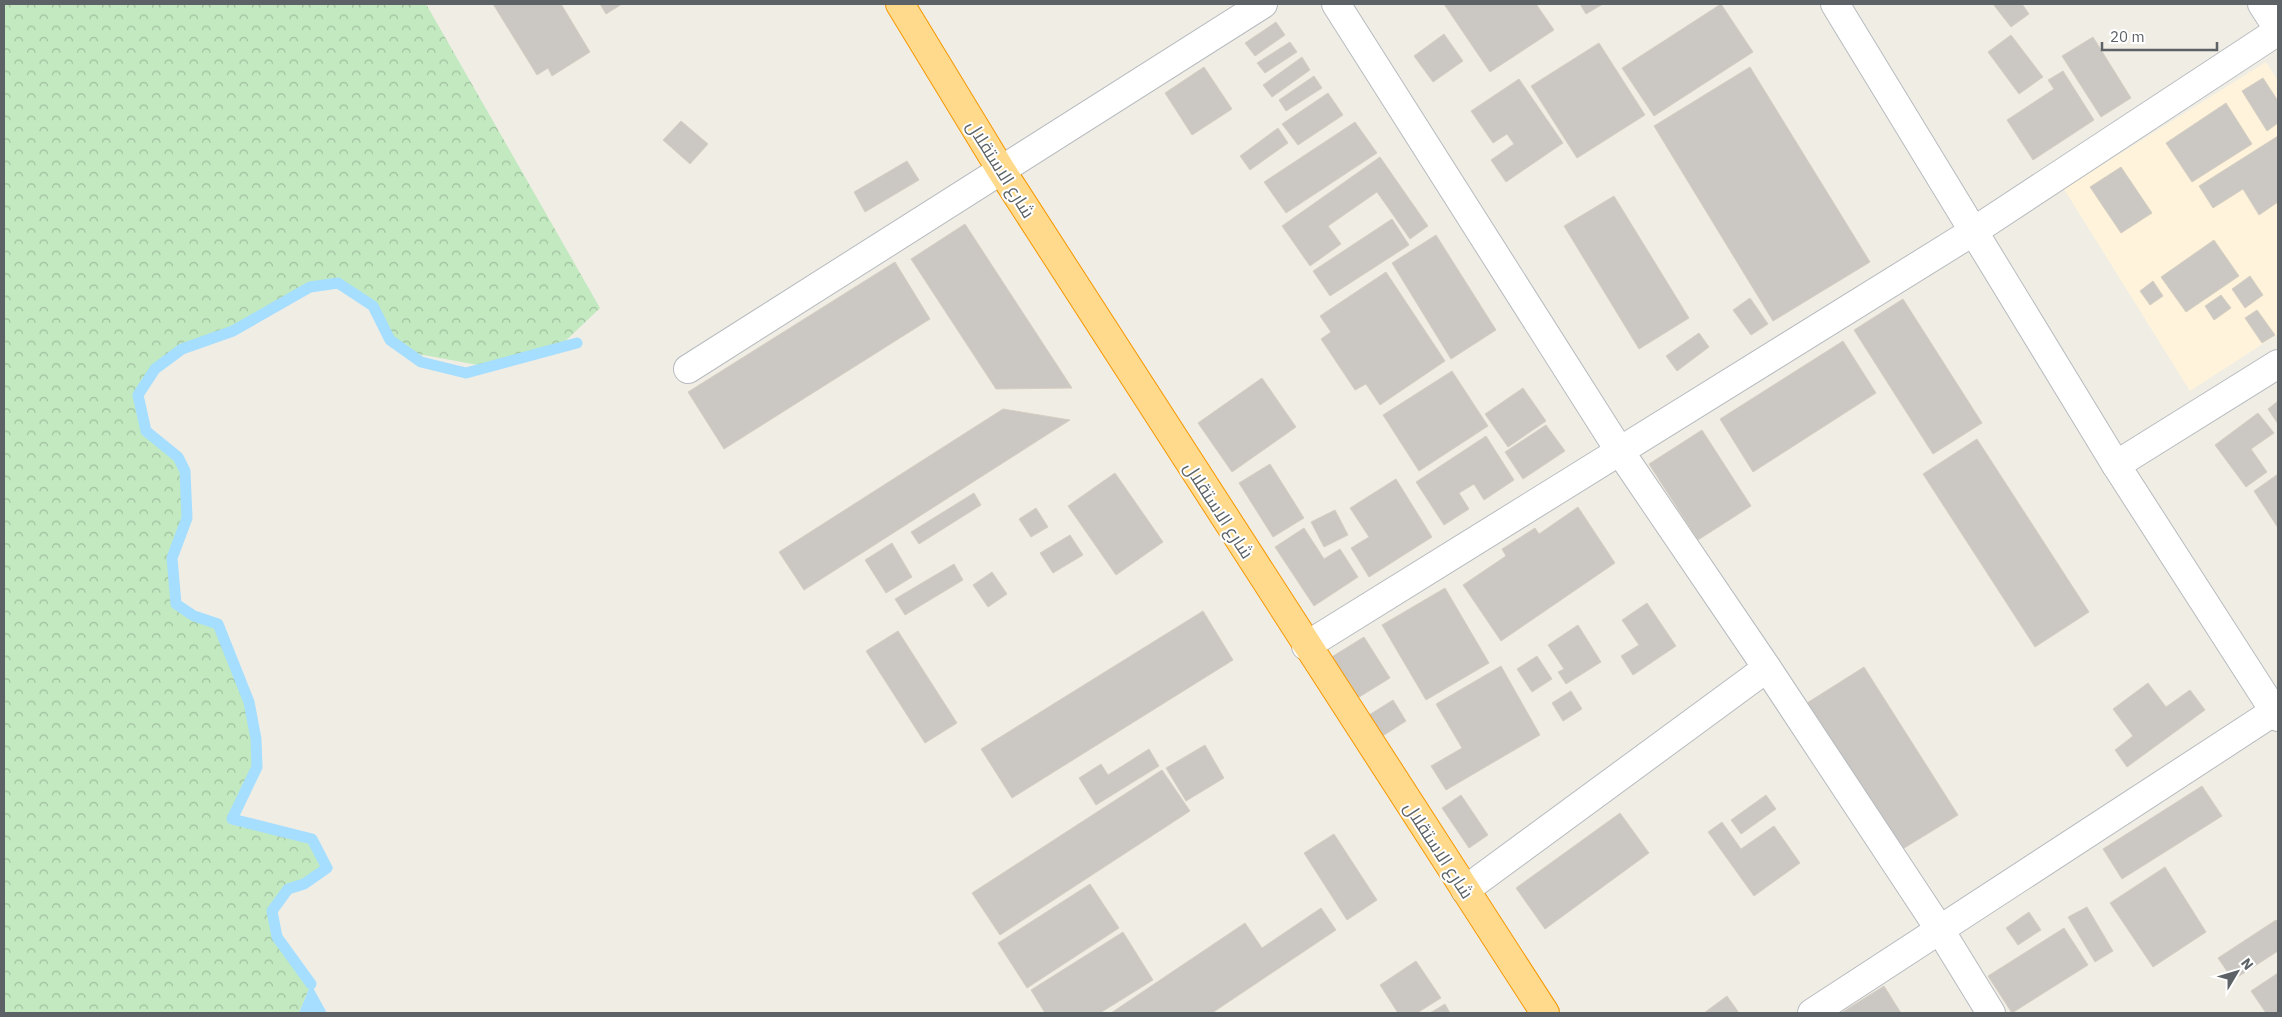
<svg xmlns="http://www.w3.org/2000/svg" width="2282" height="1017" viewBox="0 0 2282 1017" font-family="'IBM Plex Sans',Cairo,sans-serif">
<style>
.commercial{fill:#fff4db}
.forest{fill:url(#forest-crowns)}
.water{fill:#a6deff}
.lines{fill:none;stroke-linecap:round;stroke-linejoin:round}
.stream{stroke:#a6deff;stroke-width:11}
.building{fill:#cbc7c2;stroke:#d5cec2}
.minor-casing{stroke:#b7bbbf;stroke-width:30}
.highway-casing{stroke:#f59700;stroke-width:30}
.minor{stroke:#fff;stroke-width:28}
.highway{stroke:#ffda8d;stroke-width:28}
.labels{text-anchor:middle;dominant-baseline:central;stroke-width:4;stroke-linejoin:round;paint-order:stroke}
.street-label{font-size:18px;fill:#5c6266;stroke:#fff}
</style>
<defs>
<pattern id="forest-crowns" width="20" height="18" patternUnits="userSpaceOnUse" patternTransform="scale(1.25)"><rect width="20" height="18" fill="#c2e9c0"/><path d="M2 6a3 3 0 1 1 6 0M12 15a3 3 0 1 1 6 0" fill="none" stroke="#a1c0a0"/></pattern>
</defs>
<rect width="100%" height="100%" fill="#f0ede5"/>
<!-- commercial -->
<path class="commercial" d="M2266 62 2278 81V334L2190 391 2064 189Z"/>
<!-- forest -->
<path class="forest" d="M4 4H426L600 308 558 348 489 367 407 352 362 299 338 283 310 287 233 331 182 349 155 369 138 395 146 431 178 457 185 471 187 518 172 558 176 604 218 624 249 702 257 767 232 819 312 839 327 868 304 884 288 889 272 911 277 937 311 984 299 1013H4Z"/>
<!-- water -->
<path class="water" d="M311 984 327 1013H299Z"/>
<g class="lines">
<!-- stream -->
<path class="stream" d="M311 984 277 937 272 911 288 889 304 884 327 868 312 839 232 819 257 767 256 739 249 702 218 624 194 616 176 604 172 558 187 518 185 471 178 457 146 431 138 395 155 369 182 349 233 331 310 287 338 283 373 306 390 340 421 362 466 373 577 343"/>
</g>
<!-- building -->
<g class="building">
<path d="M493 4H561L590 52 552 76 548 68 537 75Z"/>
<path d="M600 4H622L606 14Z"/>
<path d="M1444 4H1536L1554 30 1490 72Z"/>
<path d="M1580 4H1603L1586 14Z"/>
<path d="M1721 4 1753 52 1654 116 1622 68Z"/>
<path d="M1993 4H2022L2029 14 2011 27Z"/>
<path d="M1276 22 1285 35 1255 56 1245 43Z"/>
<path d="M1444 34 1463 61 1433 82 1414 56Z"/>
<path d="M2011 35 2043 77 2019 94 1988 52Z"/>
<path d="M2093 37 2131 98 2101 117 2062 56Z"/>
<path d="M1290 42 1297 52 1265 73 1257 63Z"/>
<path d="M1599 43 1645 115 1577 158 1531 86Z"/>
<path d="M1302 57 1310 70 1272 97 1263 85Z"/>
<path d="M1204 67 1232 109 1192 135 1165 93Z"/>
<path d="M1750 67 1870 262 1773 321 1654 126Z"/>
<path d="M2063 71 2094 120 2033 160 2007 120 2054 89 2048 80Z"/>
<path d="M1314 76 1322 88 1286 111 1279 100Z"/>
<path d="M2263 78 2278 101V123L2267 131 2242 91Z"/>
<path d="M1519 79 1563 143 1506 182 1491 160 1514 144 1507 134 1493 143 1471 111Z"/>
<path d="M1328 93 1343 115 1298 145 1282 124Z"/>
<path d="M2226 103 2252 144 2192 182 2166 143Z"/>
<path d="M681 121 708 144 690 164 663 140Z"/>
<path d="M1355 122 1377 153 1286 213 1264 182Z"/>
<path d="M1278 128 1288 143 1250 170 1240 156Z"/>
<path d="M2278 136V202L2259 215 2243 189 2213 208 2199 186Z"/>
<path d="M1380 157 1428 226 1410 239 1377 192 1328 226 1341 244 1310 266 1282 226Z"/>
<path d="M907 161 919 180 865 212 854 192Z"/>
<path d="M2121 167 2152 213 2121 233 2090 187Z"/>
<path d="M1614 196 1689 318 1639 349 1564 226Z"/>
<path d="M1392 219 1409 245 1330 296 1313 271Z"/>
<path d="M965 224 1072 388 996 389 911 259Z"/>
<path d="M1436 235 1496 330 1451 359 1392 263Z"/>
<path d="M2214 240 2239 276 2186 312 2161 277Z"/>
<path d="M895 262 930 319 724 449 688 392Z"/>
<path d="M1386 272 1445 361 1380 405 1366 384 1355 390 1321 339 1331 332 1320 316Z"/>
<path d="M2250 276 2263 295 2245 308 2232 289Z"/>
<path d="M2153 281 2163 296 2150 305 2140 291Z"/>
<path d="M2221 295 2231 308 2214 320 2205 306Z"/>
<path d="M1750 298 1768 324 1751 335 1733 310Z"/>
<path d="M1903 299 1982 423 1933 454 1854 330Z"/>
<path d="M2257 310 2275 335 2262 343 2245 318Z"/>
<path d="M1699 333 1709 347 1677 371 1666 356Z"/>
<path d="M1843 341 1876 393 1753 472 1720 419Z"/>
<path d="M1452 371 1488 426 1419 471 1383 415Z"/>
<path d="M1262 378 1296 427 1232 472 1198 423Z"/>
<path d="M1523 388 1546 421 1508 447 1485 414Z"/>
<path d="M2278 401V424L2268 409Z"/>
<path d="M1003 409 1070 420 804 590 779 552Z"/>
<path d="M2258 413 2274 433 2251 449 2267 472 2246 487 2215 445Z"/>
<path d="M1546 425 1565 451 1523 479 1505 452Z"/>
<path d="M1702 430 1751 506 1698 540 1649 464Z"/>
<path d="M1486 436 1514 480 1484 500 1474 484 1459 493 1469 509 1444 525 1416 482Z"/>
<path d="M1977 439 2089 612 2035 647 1923 474Z"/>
<path d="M1270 464 1304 518 1273 537 1239 483Z"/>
<path d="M1115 473 1163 542 1116 575 1068 506Z"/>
<path d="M2278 474V528L2254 491Z"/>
<path d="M1396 479 1432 537 1369 577 1351 548 1369 537 1350 508Z"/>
<path d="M974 493 981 505 919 544 911 532Z"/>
<path d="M1578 507 1615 563 1501 641 1463 585 1506 556 1502 549 1535 528 1539 534Z"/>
<path d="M1036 508 1048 527 1031 537 1019 519Z"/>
<path d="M1335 510 1348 535 1324 547 1311 522Z"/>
<path d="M1304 528 1324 559 1340 549 1358 577 1314 606 1275 547Z"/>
<path d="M1070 535 1083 555 1053 573 1040 553Z"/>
<path d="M892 543 912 577 886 593 865 560Z"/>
<path d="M954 564 963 580 905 615 895 599Z"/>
<path d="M992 572 1007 594 988 607 973 585Z"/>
<path d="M1445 588 1489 663 1426 700 1382 625Z"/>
<path d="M1647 603 1676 646 1633 675 1621 656 1639 645 1622 620Z"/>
<path d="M1203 611 1233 660 1012 798 981 749Z"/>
<path d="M1578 625 1601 662 1566 684 1558 672 1564 669 1548 645Z"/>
<path d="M898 631 957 723 925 743 866 651Z"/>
<path d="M1364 637 1390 678 1356 699 1330 658Z"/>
<path d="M1537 656 1552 679 1532 692 1517 669Z"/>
<path d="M1501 666 1540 735 1446 790 1431 766 1462 748 1436 704Z"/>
<path d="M1864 667 1958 815 1901 850 1807 703Z"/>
<path d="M2148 683 2166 707 2190 690 2205 710 2127 767 2115 750 2133 736 2113 709Z"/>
<path d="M1571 691 1582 709 1563 721 1552 703Z"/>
<path d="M1393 700 1406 721 1381 737 1369 715Z"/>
<path d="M1205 745 1224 778 1186 801 1166 768Z"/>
<path d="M1149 749 1159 766 1096 805 1079 778 1101 764 1108 775Z"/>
<path d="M1162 770 1190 811 1000 935 972 893Z"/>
<path d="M2202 786 2222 816 2122 879 2103 849Z"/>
<path d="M1461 795 1488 835 1469 848 1442 808Z"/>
<path d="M1766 795 1776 809 1741 834 1731 820Z"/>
<path d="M1620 813 1649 853 1545 929 1516 888Z"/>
<path d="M1722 822 1741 849 1774 826 1800 863 1754 896 1708 832Z"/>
<path d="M1334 834 1377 900 1347 920 1304 853Z"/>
<path d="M2165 867 2206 932 2153 967 2110 903Z"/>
<path d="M1090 884 1119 928 1027 988 998 943Z"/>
<path d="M2087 907 2113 951 2095 962 2068 917Z"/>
<path d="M1321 908 1336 930 1212 1013H1111L1245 923 1262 948Z"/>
<path d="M2029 912 2041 930 2018 945 2006 928Z"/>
<path d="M2276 920 2278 923V951L2233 980 2218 958Z"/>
<path d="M2064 928 2088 965 2012 1013 1988 976Z"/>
<path d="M1123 932 1153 980 1100 1013H1045L1031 990Z"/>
<path d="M1416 961 1441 998 1417 1013H1398L1380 985Z"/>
<path d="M2278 973V1013H2266L2251 991Z"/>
<path d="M1884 986 1901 1013H1841Z"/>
<path d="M1727 996 1739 1013H1704Z"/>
<path d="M1445 1004 1450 1013H1430Z"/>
</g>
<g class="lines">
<defs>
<g id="minor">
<path d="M1336 4 1619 450 1767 668 1940 930 1991 1013"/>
<path d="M1835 4 2116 465 2278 717"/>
<path d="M2262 4 2278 29"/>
<path d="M688 369 1263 4"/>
<path d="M2116 465 2278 364"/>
<path d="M1306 646 1974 231 2278 31"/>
<path d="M1465 890 1767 668"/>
<path d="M1812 1013 2278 709"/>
</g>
<path id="highway" d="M900 4 1001 170 1545 1013"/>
</defs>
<!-- minor casing -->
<use href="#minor" class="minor-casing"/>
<!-- highway casing -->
<use href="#highway" class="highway-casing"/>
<!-- minor -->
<use href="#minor" class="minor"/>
<!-- highway -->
<use href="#highway" class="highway"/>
</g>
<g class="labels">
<!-- street labels -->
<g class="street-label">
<text transform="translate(1001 169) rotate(58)">شارع الاستقلال</text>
<text transform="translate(1219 510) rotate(57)">شارع الاستقلال</text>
<text transform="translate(1439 850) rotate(57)">شارع الاستقلال</text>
</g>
</g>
<!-- border -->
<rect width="2282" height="1017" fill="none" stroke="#5c6266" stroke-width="10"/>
<!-- north arrow -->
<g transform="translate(2237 972) rotate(52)" stroke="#ffffff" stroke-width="4" paint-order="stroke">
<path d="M0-4L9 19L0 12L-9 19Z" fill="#5c6266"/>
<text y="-8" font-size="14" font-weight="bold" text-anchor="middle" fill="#5c6266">N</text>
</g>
<!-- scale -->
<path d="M2102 42v8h115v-8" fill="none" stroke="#5c6266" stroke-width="2.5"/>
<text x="2110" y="42" font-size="15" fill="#5c6266" stroke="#ffffff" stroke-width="4" paint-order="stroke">20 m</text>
</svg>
